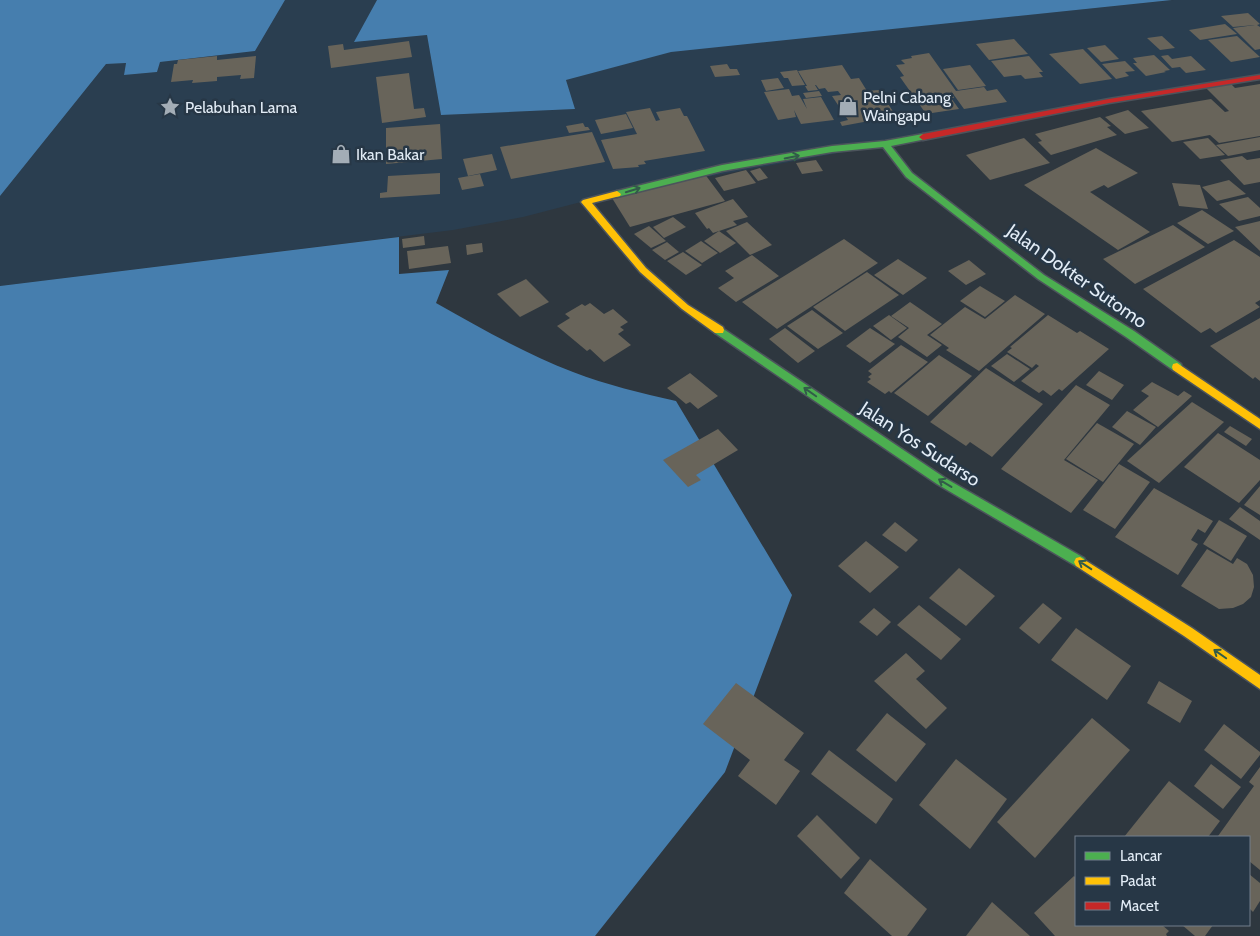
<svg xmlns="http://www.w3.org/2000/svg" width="1260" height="936" viewBox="0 0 1260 936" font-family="Cabin,sans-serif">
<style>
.built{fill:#2a3e50}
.water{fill:#467eae}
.building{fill:#68645a}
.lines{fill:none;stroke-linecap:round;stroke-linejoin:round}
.fast-casing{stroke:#4c545c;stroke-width:3}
.slow-casing{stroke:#4c545c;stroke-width:3}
.jam-casing{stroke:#4c545c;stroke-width:3}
.fast{fill:#4caf50;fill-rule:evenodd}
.slow{fill:#ffc107;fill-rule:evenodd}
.jam{fill:#c62828;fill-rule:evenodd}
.oneway{stroke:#325b49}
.labels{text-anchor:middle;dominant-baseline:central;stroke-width:5;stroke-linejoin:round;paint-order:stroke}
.far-poi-label{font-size:16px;fill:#e2ecf6;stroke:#273746;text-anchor:start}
.street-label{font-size:19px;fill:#e2ecf6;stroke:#273746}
</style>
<rect width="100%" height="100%" fill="#2e373f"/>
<!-- built -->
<path class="built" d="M285 0H377L355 42 427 35 441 115 575 109 566 80 671 51 1174 0H1260V76L608 195 523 217 453 230 0 286V196L106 64 126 63 124 75 157 72 159 62 255 51Z"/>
<!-- water -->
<g class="water">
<path d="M0 0H285L255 51 160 62 157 72 124 75 126 63 106 64 0 196Z"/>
<path d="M377 0H1172L671 52 566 80 575 109 441 115 427 35 354 42Z"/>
<path d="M399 237V274L449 270 436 303C480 328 526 354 573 372 607 385 641 393 676 401L792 595 725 772 595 936H0V286Z"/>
</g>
<!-- building -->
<g class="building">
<path d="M1248 13 1260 24 1257 25 1260 27V49L1255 50 1233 28 1255 25 1233 27 1221 16Z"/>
<path d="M1225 24 1237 34 1200 40 1189 30Z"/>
<path d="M1162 36 1175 48 1160 50 1147 38Z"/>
<path d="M1237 36 1260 57 1231 62 1208 40Z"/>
<path d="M1014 39 1028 54 989 60 976 44Z"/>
<path d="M409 41 412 57 331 68 328 46 343 44 344 50Z"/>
<path d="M1105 45 1119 59 1101 62 1087 48Z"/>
<path d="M1083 49 1112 79 1080 84 1049 54Z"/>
<path d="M929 53 956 91 984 87 987 91 997 89 1007 102 964 109 951 91 954 98H951L959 109 932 113 930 110 924 111 900 77 904 76 896 65 905 64 901 60 912 58 911 56Z"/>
<path d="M1154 55 1170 70 1164 71 1166 72 1146 76 1133 63H1137L1133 58Z"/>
<path d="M1168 55 1172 59 1191 56 1206 70 1186 73 1180 67 1172 68 1161 56Z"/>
<path d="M217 56V60L256 56 254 78 240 79 241 75 217 77V81L192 83 193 80 171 82 174 64H177L178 60Z"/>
<path d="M1029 56 1043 72H1039L1043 77 1025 79 1021 75 1004 77 991 61Z"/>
<path d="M1125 61 1135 71 1125 72 1129 76 1116 79 1102 64Z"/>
<path d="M727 64 730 69H737L740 75 715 77 710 66Z"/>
<path d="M842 65 851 79 859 78 867 91 879 90 896 116 842 126 840 122 848 120 832 96 841 95 838 91 828 92 825 88 819 89 816 85H815L818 90 808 91 805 86H807L798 71Z"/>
<path d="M970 65 986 86 958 90 943 69Z"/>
<path d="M797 70 800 76 805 85 792 86 788 78H784L780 72Z"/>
<path d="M409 73 414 109 424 108 426 117 382 123 376 77Z"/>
<path d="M778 78 784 88 766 91 761 80Z"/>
<path d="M1231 84 1235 88 1260 84V136L1219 143 1210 135 1172 142 1141 111 1211 99 1225 112 1229 111 1206 88Z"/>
<path d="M789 89 792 96 799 95 807 109 803 99 821 97 834 120 801 124 794 110 796 117 778 120 764 92Z"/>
<path d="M819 91 822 96 806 98 803 93Z"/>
<path d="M650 108 656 121 660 120 656 112 680 108 684 116H687L705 151 644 161 646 164 638 165 639 167 613 169 601 140 637 134 626 112Z"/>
<path d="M1128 110 1149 128 1125 134 1105 117Z"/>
<path d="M626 114 633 128 601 134 595 120Z"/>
<path d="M1100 117 1111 126 1107 127 1117 135 1051 155 1038 142 1042 141 1035 134Z"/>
<path d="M583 123 585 127H588L590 130 569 133 566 126Z"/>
<path d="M440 124 442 159 386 164V128Z"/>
<path d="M592 132 605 162 511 179 500 147Z"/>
<path d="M1260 137V150L1228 156 1216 145Z"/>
<path d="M1024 138 1050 163 990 180 966 155Z"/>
<path d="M1208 138 1225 155 1200 159 1183 142Z"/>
<path d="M1096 148 1138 173 1108 188 1104 185 1090 192 1150 232 1118 250 1024 185Z"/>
<path d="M492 154 497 170 468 176 463 159Z"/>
<path d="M1242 156 1247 160 1260 158V182L1244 185 1220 160Z"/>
<path d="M816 160 823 171 802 174 796 163Z"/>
<path d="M760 168 768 178 758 181 750 171Z"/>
<path d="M746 170 756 183 724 191 715 178Z"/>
<path d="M440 173V194L380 198V193L387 192 388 176Z"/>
<path d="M704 173 725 201 630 227 612 198Z"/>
<path d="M480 174 484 186 462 190 458 178Z"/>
<path d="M1229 180 1246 194 1217 201 1202 187Z"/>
<path d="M1172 183 1200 185 1208 209 1179 206Z"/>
<path d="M1248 197 1260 208V216L1239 221 1219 204Z"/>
<path d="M733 199 748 217 733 221 737 225 713 233 709 228 707 229 695 213Z"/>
<path d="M1202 210 1234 231 1208 244 1177 223Z"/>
<path d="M673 217 686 227 664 238 653 227Z"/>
<path d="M1260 221V251L1235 227Z"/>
<path d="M747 222 772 245 750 255 726 231Z"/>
<path d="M1173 225 1205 247 1135 284 1103 259Z"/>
<path d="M649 226 666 241 651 248 634 234Z"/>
<path d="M719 231 736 243 720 253 704 241Z"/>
<path d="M424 236 425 245 403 248 402 239Z"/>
<path d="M844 239 878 263 777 329 742 302Z"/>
<path d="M1234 240 1260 257V300L1255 303 1260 307 1216 333 1210 328 1201 333 1143 289Z"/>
<path d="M701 241 718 253 702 263 685 251Z"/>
<path d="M667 242 679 252 665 260 652 250Z"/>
<path d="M482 243 483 252 467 255 466 245Z"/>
<path d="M448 246 451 263 409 269 407 251Z"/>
<path d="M683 252 702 265 686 275 667 261Z"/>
<path d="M752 255 779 276 736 302 718 288 734 278 725 271Z"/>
<path d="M898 259 927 278 903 295 874 275Z"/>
<path d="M969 260 986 274 966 285 948 271Z"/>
<path d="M867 272 899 295 845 331 813 307Z"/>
<path d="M526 279 549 302 520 317 497 294Z"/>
<path d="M980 286 1005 301 985 317 960 301Z"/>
<path d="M1015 295 1045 314 979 371 946 350 949 348 930 335 965 307 985 319Z"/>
<path d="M910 302 942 324 927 335 942 345 927 357 898 337 909 328 891 316Z"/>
<path d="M590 303 604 314 613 309 628 322 620 327 624 330 618 334 631 345 604 362 590 349 587 351 557 326 570 318 565 314 582 304 585 306Z"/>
<path d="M812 310 843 333 818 349 787 326Z"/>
<path d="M889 315 907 328 891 340 873 326Z"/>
<path d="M1048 315 1077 333 1080 331 1109 349 1062 391 1059 389 1051 396 1043 390 1039 393 1021 381 1039 366 1036 364 1032 368 1007 352 1012 348 1010 347Z"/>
<path d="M1260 318V381L1255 377 1253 379 1210 346Z"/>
<path d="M785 328 815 351 798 363 769 339Z"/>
<path d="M870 328 895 344 870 363 846 346Z"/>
<path d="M901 345 928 362 891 393 889 391 885 394 867 382 871 379 868 377 872 374 868 371Z"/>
<path d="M1007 354 1030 369 1014 382 991 366Z"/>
<path d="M939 355 972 376 928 416 894 393Z"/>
<path d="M986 368 1043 404 992 457 970 442 966 446 930 422Z"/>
<path d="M1099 371 1124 385 1112 400 1086 385Z"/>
<path d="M690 373 718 396 698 409 690 402 686 404 667 388Z"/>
<path d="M1152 382 1178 396 1184 391 1192 396 1158 427 1133 410 1149 396 1141 391Z"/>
<path d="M1076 385 1110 405 1064 460 1098 480 1071 513 1001 469Z"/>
<path d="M1192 402 1224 422 1159 483 1127 461Z"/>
<path d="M1127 411 1156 427 1140 445 1112 427Z"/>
<path d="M1097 423 1134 444 1103 482 1066 459Z"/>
<path d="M1230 426 1252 439 1246 446 1224 432Z"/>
<path d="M718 429 738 450 696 475 701 480 688 487 663 460Z"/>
<path d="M1218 433 1260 460V480L1239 503 1184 467Z"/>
<path d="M1119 464 1150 482 1115 529 1083 510Z"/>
<path d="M1260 486V515L1244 505Z"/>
<path d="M1154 488 1213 521 1205 533 1198 529 1191 540 1198 544 1178 575 1115 537Z"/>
<path d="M1240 507 1260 521V540L1229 519Z"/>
<path d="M1219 520 1247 536 1231 561 1203 544Z"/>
<path d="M895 522 918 540 906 552 882 535Z"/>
<path d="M866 541 899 567 870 593 838 566Z"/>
<path d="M1207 549 1233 564 1237 558 1247 564 1253 575 1254 587 1251 597 1243 604 1233 608 1219 609 1181 586Z"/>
<path d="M959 568 995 596 966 626 929 598Z"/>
<path d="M1043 603 1062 618 1039 644 1019 628Z"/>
<path d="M919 605 961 639 941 660 897 625Z"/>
<path d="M874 608 891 622 877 636 859 622Z"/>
<path d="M1076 628 1131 666 1107 700 1051 660Z"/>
<path d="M906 653 925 671 916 679 947 708 926 729 874 681Z"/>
<path d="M1159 681 1192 701 1180 723 1147 703Z"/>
<path d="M736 683 804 733 784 760 800 771 776 805 738 776 750 760 703 724Z"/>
<path d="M887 713 926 744 896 782 856 750Z"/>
<path d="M1092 718 1130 750 1035 858 997 822Z"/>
<path d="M1224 724 1260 752V755L1241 779 1204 750Z"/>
<path d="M829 750 893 799 876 824 811 774Z"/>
<path d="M956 759 1007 799 970 849 919 805Z"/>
<path d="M1211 764 1241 787 1223 809 1194 786Z"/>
<path d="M1260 767V870L1249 861V837L1218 836 1254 786 1249 782Z"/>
<path d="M1169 781 1220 821 1208 837H1124Z"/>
<path d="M817 815 860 858 841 879 797 836Z"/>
<path d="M870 859 927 909 907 936H892L844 893Z"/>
<path d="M1249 874 1260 883V901L1253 912 1249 908Z"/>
<path d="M1074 876 1076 878V925H1162L1169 931 1166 934 1167 936H1055L1034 913Z"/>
<path d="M992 902 1030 936H966Z"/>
<path d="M1182 925H1213L1205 936H1195Z"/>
</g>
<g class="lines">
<defs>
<g id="fast">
<path d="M923 134 927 137 926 139 891 146 912 173 1044 275 1134 331 1181 364 1182 367 1181 370H1173L1126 337 1038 279 906 177 883 147 832 152 722 171 617 197 613 194 617 191 722 165 832 146 885 141Z"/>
<path d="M719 326 945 478 1084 558 1086 562 1084 566 1080 567 1076 566 937 484 715 333 714 330Z"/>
</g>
<g id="slow">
<path d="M617 191 621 194 620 196 592 203 646 268 688 305 723 327 724 330 723 333H715L682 309 640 272 581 202 583 200Z"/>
<path d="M1177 363 1260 419V429L1173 370 1172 367 1173 364Z"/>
<path d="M1080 557 1192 628 1260 675V689L1184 636 1076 566 1074 562 1076 558Z"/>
</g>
<path id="jam" d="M1260 75V79L1109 103 923 140 919 137 923 134 1109 99Z"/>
</defs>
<!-- fast casing -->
<use href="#fast" class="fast-casing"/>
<!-- slow casing -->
<use href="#slow" class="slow-casing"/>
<!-- jam casing -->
<use href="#jam" class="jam-casing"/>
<!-- fast -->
<use href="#fast" class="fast"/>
<!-- slow -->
<use href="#slow" class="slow"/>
<!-- jam -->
<use href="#jam" class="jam"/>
</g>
<!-- one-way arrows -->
<defs><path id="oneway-shaft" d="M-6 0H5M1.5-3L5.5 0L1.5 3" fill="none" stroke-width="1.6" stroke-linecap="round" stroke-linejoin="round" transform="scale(1.25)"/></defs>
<g class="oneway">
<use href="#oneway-shaft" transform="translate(792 157) rotate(-11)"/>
<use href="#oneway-shaft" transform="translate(633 190) rotate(-17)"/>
<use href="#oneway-shaft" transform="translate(810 392) rotate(-145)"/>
<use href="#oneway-shaft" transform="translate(945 483) rotate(-149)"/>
<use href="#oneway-shaft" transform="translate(1085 565) rotate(-147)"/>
<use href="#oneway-shaft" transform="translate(1220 654) rotate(-145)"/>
</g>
<!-- icons -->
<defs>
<symbol id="shop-bare" viewBox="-9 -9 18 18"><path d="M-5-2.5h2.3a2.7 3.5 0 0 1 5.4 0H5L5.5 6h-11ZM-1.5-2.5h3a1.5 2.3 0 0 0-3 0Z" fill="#a3adb6" stroke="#273746" stroke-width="2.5" paint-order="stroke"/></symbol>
<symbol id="sight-bare" viewBox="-9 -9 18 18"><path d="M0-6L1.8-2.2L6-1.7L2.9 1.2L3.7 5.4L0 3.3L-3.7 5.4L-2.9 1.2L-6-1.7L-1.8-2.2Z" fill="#a3adb6" stroke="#273746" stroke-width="2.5" paint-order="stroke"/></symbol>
</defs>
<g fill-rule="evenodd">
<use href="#shop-bare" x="834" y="92" width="28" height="28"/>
<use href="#sight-bare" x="156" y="93" width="28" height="28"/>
<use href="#shop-bare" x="327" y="140" width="28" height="28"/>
</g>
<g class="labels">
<!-- far-poi labels -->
<g class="far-poi-label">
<text x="863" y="97">Pelni Cabang<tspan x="863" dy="18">Waingapu</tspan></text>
<text x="185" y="107">Pelabuhan Lama</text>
<text x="356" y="154">Ikan Bakar</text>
</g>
<!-- street labels -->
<g class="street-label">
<text transform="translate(1077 276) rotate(35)">Jalan Dokter Sutomo</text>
<text transform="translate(920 444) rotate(33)">Jalan Yos Sudarso</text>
</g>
</g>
<!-- legend -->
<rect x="1075" y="836" width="175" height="90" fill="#273746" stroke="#727f8c"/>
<rect x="1085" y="852" width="25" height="8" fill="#4caf50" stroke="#727f8c"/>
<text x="1120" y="861" font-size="15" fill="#e2ecf6">Lancar</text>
<rect x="1085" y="877" width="25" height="8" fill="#ffc107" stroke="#727f8c"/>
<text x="1120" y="886" font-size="15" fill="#e2ecf6">Padat</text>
<rect x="1085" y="902" width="25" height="8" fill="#c62828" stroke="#727f8c"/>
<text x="1120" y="911" font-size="15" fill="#e2ecf6">Macet</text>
</svg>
